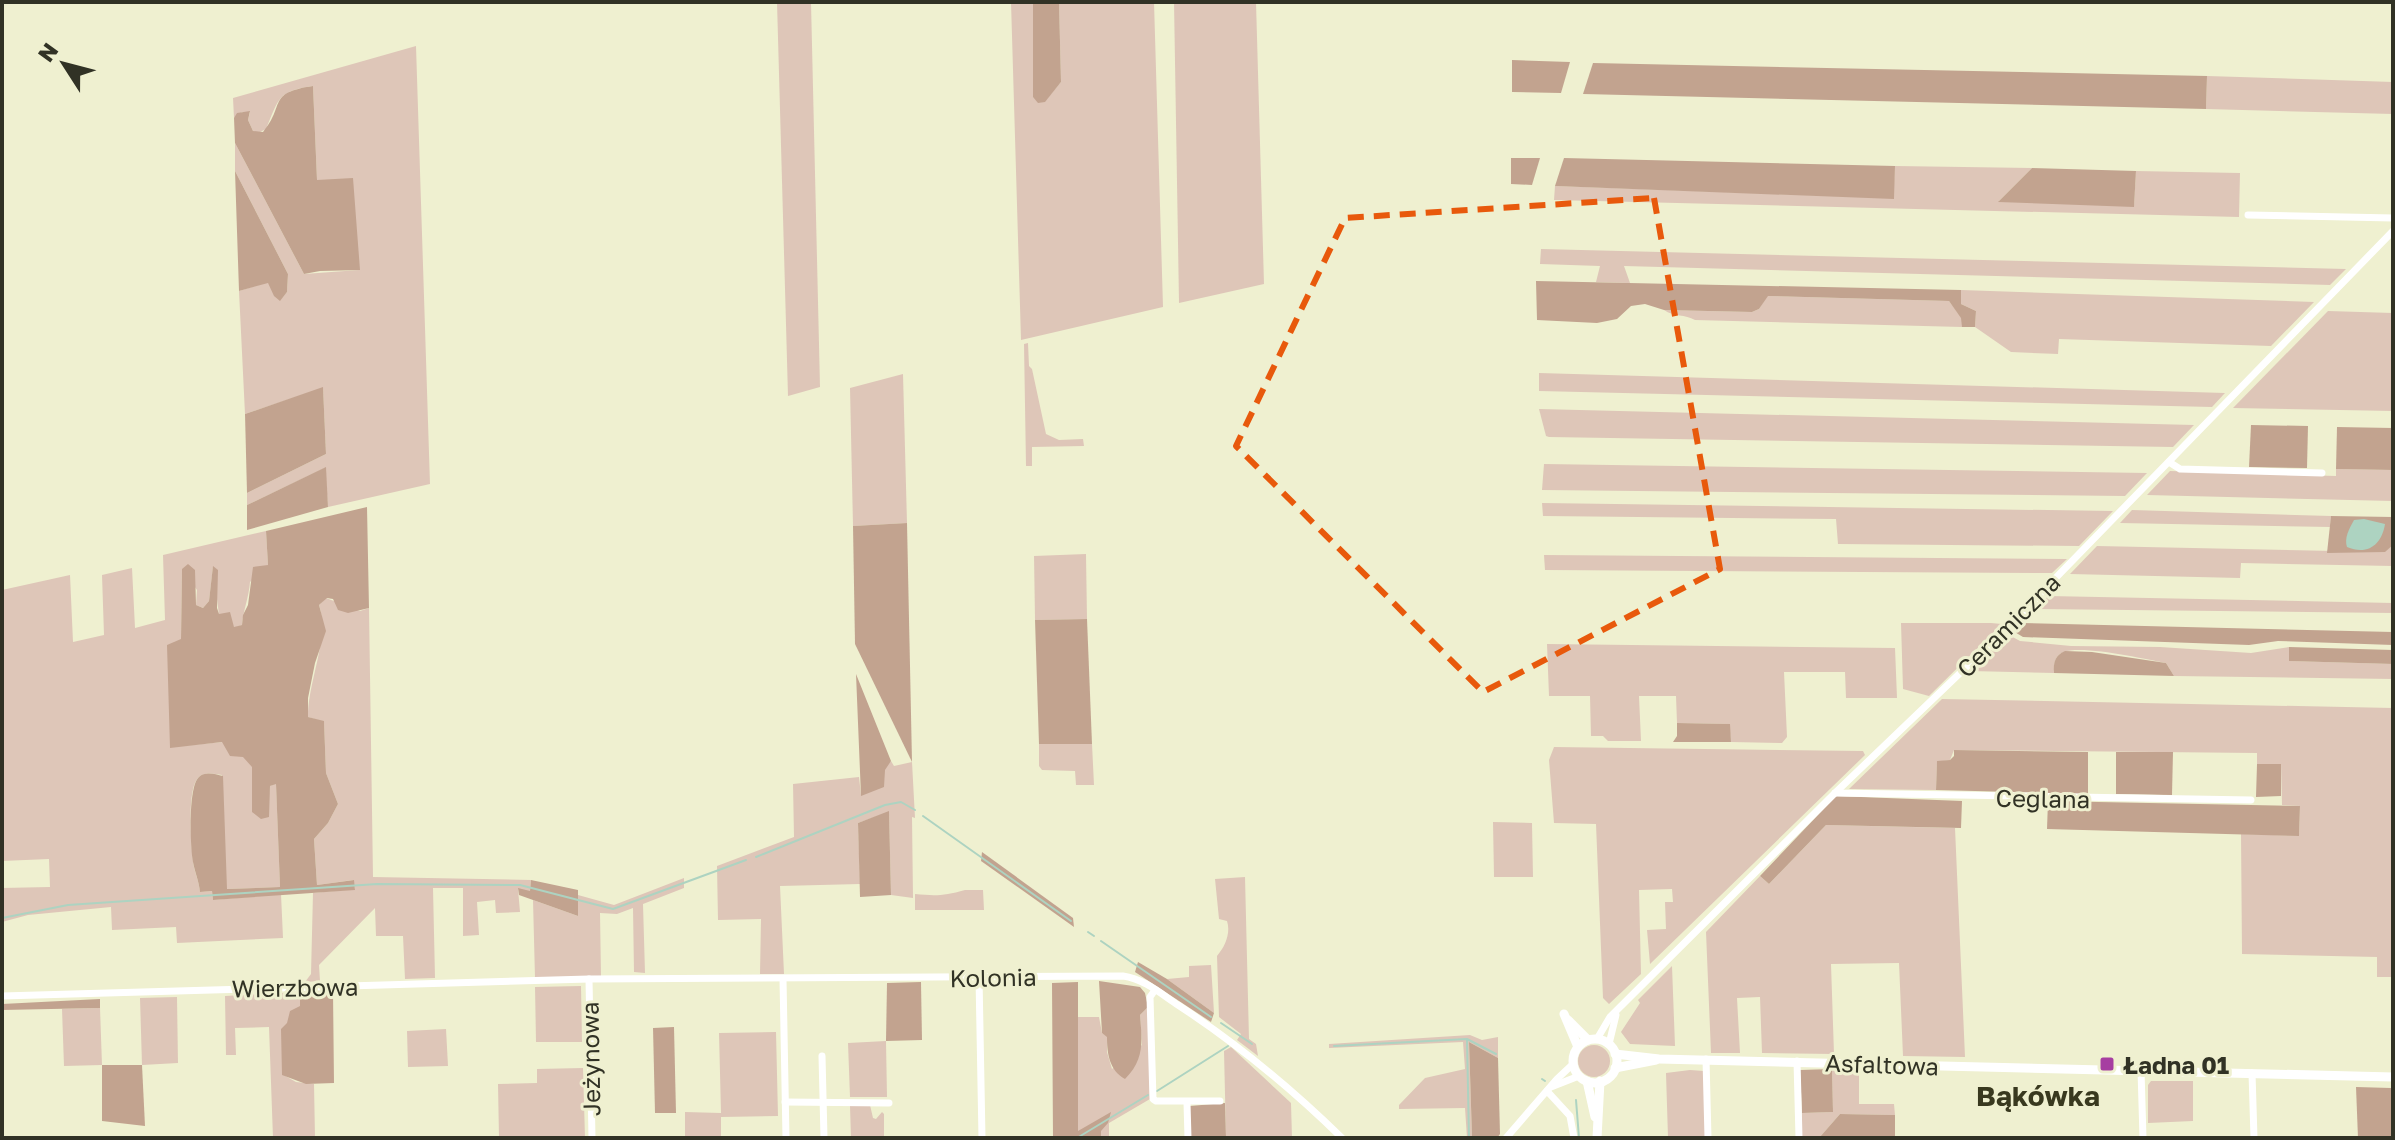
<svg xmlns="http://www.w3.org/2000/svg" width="2395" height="1140" viewBox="0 0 2395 1140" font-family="'Golos Text',sans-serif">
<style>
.green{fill:#dec6b8}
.forest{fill:#c2a38f}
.water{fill:#add3c1}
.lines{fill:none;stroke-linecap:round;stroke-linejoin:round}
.stream{stroke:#add3c1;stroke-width:2}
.minor{stroke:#fff;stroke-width:7}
.tertiary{stroke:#fff;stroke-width:9}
.marked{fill:none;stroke:#e8590c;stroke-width:6;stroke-dasharray:16 10;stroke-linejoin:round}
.poi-dot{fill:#a63ea1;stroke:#eff0d0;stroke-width:3}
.labels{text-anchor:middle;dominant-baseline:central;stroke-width:6;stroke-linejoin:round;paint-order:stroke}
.street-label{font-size:24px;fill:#313225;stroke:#eff0d0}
.poi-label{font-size:24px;font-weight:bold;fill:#313225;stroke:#eff0d0;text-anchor:start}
.quarter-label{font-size:28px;font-weight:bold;fill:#39391f;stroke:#eff0d0}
</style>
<rect width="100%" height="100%" fill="#eff0d0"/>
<!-- green -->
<g class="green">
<path d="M777 2H811L820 387 788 396Z"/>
<path d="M1011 2H1033V97L1045 101 1061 82 1059 2H1154L1163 307 1021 340Z"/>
<path d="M1174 2H1256L1264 284 1179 303Z"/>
<path d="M416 46 430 484 328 507 325 468 247 505V493L326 454 323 388 245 414 239 291 268 282 280 300 287 292 288 274 235 171V143L304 274 359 270 317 180 313 86C278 91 279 98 266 129L258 133 253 131 248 120 250 112H242L234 118 233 98Z"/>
<path d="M2207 76 2393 82V114L2206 109Z"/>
<path d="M1895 166 2032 168 1999 201 2134 206 2136 171 2240 173 2239 217 1554 200 1555 186 1893 198Z"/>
<path d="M1541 249 2346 269 2330 285 1624 266 1630 283 1596 282 1600 266 1540 264Z"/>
<path d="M1961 290 2314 302 2271 346 2059 339 2058 354 2011 352 1975 327 1976 311 1961 304Z"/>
<path d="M1767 296 1949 301 1962 318V327L1695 320C1685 314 1674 317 1664 310L1752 312 1759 309Z"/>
<path d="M2328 311 2393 313V411L2233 408Z"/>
<path d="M1028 343 1029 366 1032 369 1046 434 1059 440 1083 439 1084 446 1032 447V466H1026L1024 344Z"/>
<path d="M1539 373 2225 393 2212 407 1539 391Z"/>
<path d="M903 374 907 523 853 526 850 388Z"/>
<path d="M1539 409 2194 425 2173 447 1549 437 1546 436Z"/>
<path d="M1544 464 2147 473 2125 496 1542 490Z"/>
<path d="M2336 469 2393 470V501L2147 495 2170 471 2336 476Z"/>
<path d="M1542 503 2113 511 2079 546 1838 544 1836 519 1543 516Z"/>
<path d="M2132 510 2331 516 2330 527 2120 523Z"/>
<path d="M266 531 268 565 250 582C249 597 243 611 242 625L234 628 230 617 219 615 213 567 209 601 203 608 196 605 197 590 182 569 181 639 170 747 223 742 243 756 252 766V812L269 793 270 786 276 783 280 887 226 889 222 775C214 774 204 771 198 778 187 789 191 845 193 861 194 872 199 880 200 892L212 891 213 900 281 894 283 938 177 943 176 927 112 930 111 907 28 915 2 922V888L50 887 49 859 2 861V590L70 575 73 642 104 635 102 575 132 568 135 628 165 620 163 555Z"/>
<path d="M2393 545V566L2241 563 2240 578 2070 574 2097 546 2384 552Z"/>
<path d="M1086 554 1087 619 1035 620 1034 556Z"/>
<path d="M1544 555 2067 559 2052 573 1545 570Z"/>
<path d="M2048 596 2393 603V613L2036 609Z"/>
<path d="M326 598 360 611 369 608 373 877 531 880 530 892 518 889 520 912 496 913 495 900 477 902 479 935 463 936V888H433L435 978 405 979 403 936H376L375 908 319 965 320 981 305 982 311 974 313 893 355 889 353 880 317 885 314 839 328 823 338 804 326 773 324 722 308 717C308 680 330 638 319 605Z"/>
<path d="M1901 623H1991L2002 624 1929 696 1903 689Z"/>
<path d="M2007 634 2020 641 2071 646 2160 647 2251 653 2289 647 2290 661 2393 664V679L2174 676 2166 663C2144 659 2083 645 2064 652 2054 655 2054 665 2054 673L1970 671Z"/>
<path d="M1547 644 1895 648 1897 698H1846L1845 672H1784L1787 737 1782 743 1731 742 1729 724 1677 723 1676 696H1639L1641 741H1608L1603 736H1591L1590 696H1549Z"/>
<path d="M1942 699 2393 708V977H2377V957L2242 954 2241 834 2299 836 2300 806 2282 805 2281 764H2257V753L1954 750 1950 760 1937 762 1936 790 1849 789Z"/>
<path d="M1039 744H1092L1094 785H1076L1075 771 1042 770 1039 766Z"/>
<path d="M1554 747 1863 751 1865 755 1650 964 1647 930 1666 929 1665 902H1673L1672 889 1639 890 1641 974 1609 1004 1603 998 1596 824 1554 823 1549 760Z"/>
<path d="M891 761 894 766 912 762 915 818 912 817 913 898 891 895 889 812 858 823 860 884 780 886 784 974H760L761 919 718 920 717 866 794 837 793 784 859 777 861 795Z"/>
<path d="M1493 822 1532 823 1533 877H1494Z"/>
<path d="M1826 825 1955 828 1965 1057 1903 1056 1899 963 1831 964 1834 1054 1762 1053 1760 997 1737 998 1740 1053H1711L1706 932 1760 876 1769 884Z"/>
<path d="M1245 877 1249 1039 1256 1044 1258 1056 1237 1040 1241 1034 1219 1017 1217 956C1225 947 1231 933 1227 921L1219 919 1215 879Z"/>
<path d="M684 878V888L643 904 645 973 634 972 633 908 617 914 600 913 601 977 535 978 533 900 578 916V895L614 905Z"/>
<path d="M965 890H983L984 910H915V894C935 896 944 896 965 890Z"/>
<path d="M1211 965 1214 1013 1167 979 1189 977V966Z"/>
<path d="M1672 966 1675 1046 1630 1044 1621 1032 1640 1003 1638 1000Z"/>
<path d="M581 986 582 1042H536L535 987Z"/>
<path d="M300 992V1006L282 1074 296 1082 314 1084 315 1138H273L269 1027 235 1028 236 1055H226L225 996Z"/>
<path d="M177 997 178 1063 142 1065 140 998Z"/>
<path d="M1148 1007 1150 1099 1109 1123V1138H1101V1131H1078V1017H1099L1102 1033 1107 1036V1052L1112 1069 1142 1045 1140 1015Z"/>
<path d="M100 1008 102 1065 64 1066 62 1009Z"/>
<path d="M446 1029 448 1066 408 1067 407 1031Z"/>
<path d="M776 1032 778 1116 721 1117V1138H685V1112L721 1113 719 1033Z"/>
<path d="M1470 1035 1482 1040 1498 1037V1058L1469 1042 1472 1138H1467L1465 1108 1399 1109V1105L1425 1078 1465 1069 1463 1042 1329 1048V1044Z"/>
<path d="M886 1041 887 1097H850L848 1043Z"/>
<circle cx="1594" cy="1061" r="16"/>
<path d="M1231 1047 1291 1103 1292 1138H1226L1224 1051Z"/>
<path d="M583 1068 585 1138H499L498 1084 537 1083V1069Z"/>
<path d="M1832 1069 1859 1070V1104H1894L1895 1115 1840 1114 1819 1138H1802V1113L1833 1112Z"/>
<path d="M1690 1070 1704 1071 1706 1138H1668L1666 1073Z"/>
<path d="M2151 1081H2193V1121L2148 1123V1085Z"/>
<path d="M870 1105 873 1118 876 1119 882 1112 884 1114V1138H851L850 1106Z"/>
</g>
<!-- forest -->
<g class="forest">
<path d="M1033 2H1059L1061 82 1045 102 1038 103 1033 97Z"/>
<path d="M1512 60 1570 62 1561 93 1512 92Z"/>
<path d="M1593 63 2207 76 2206 109 1583 94Z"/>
<path d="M313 86 317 180 353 178 360 270 320 271 304 274 235 143 234 118 237 113 250 111 248 120 253 131 263 132C286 105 266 93 313 86Z"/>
<path d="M1511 158H1540L1532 185 1511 184Z"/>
<path d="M1564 158 1895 166 1894 199 1555 186Z"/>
<path d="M2032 168 2136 171 2134 207 1998 202Z"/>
<path d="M235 171 288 274 287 292 280 301 274 296 268 283 239 291Z"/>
<path d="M1536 281 1961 290V304L1976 311 1975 327H1962L1961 318 1949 301 1768 296 1759 309 1752 312 1664 310 1645 304 1631 306 1617 319 1597 323 1537 320Z"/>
<path d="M323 387 326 454 247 493 245 414Z"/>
<path d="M2251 425 2308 426 2307 468 2249 467Z"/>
<path d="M2337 427 2393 428V470L2336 469Z"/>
<path d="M326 467 328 507 247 530V505Z"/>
<path d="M367 507 369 608 348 613 338 610 333 599 327 598 319 605 326 631 315 663 308 698V717L324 721 326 773 338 804 328 823 314 839 317 885 354 880 355 890 213 900 212 891 200 892C199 881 195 873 193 862 190 847 188 786 199 777 205 771 215 774 223 776L227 889 280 887 276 784 270 786 269 817 261 819 252 812V767L243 757 230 756 222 742 170 748 167 645 181 639 182 569 188 564 195 570 196 605 203 608 209 601 213 566 218 570 217 608 219 614 230 612 234 627 242 625 243 615 248 605 253 567 268 565 266 531Z"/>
<path d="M2331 516 2393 517V545L2385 552 2327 553Z"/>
<path d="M907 523 912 762 855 644 853 526Z"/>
<path d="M1087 619 1092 744H1039L1035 620Z"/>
<path d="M2021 623 2393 632V645L2278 641 2249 645 2023 637 2013 631Z"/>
<path d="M2289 647 2393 650V664L2289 661Z"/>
<path d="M2065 651 2092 652 2166 663 2174 676 2054 673C2053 663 2055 655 2065 651Z"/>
<path d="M856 674 891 761 885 770 884 787 861 796Z"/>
<path d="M1677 723 1730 724 1731 742H1673L1677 736Z"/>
<path d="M1954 750 2088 752V794L1936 790 1937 761 1950 760 1954 756Z"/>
<path d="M2116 752H2173L2172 795 2116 794Z"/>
<path d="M2257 764H2281V796L2256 797Z"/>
<path d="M1836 796 1962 801 1961 828 1826 825 1769 884 1760 876Z"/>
<path d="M2048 801 2300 806 2299 836 2047 829Z"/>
<path d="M889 811 891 895 860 897 858 823Z"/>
<path d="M982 852 1073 918 1074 927 981 861Z"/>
<path d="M531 880 578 890V916L519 895 518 888 530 891Z"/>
<path d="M1138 962 1167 979 1214 1013 1211 1022 1135 972Z"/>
<path d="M1099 981 1140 987 1145 993 1148 1007 1140 1015C1142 1041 1145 1059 1125 1079 1109 1070 1107 1053 1107 1037L1102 1033Z"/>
<path d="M921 982 922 1040 886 1041 887 983Z"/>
<path d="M1078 982V1131L1111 1112 1108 1123 1101 1131V1138H1053L1052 983Z"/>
<path d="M333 991 334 1083 306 1084 282 1075 281 1029 287 1023 290 1011 300 1006V992Z"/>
<path d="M100 999V1008L2 1010V1004Z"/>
<path d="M674 1027 676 1113H655L653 1028Z"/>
<path d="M1469 1042 1498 1058 1500 1134 1497 1138H1472Z"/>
<path d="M102 1065H142L145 1126 102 1121Z"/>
<path d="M1832 1069 1833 1112 1802 1113 1800 1070Z"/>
<path d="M2356 1087 2391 1088V1138H2358Z"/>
<path d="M1225 1103 1226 1138H1190V1106Z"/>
<path d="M1840 1114 1895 1115V1138H1819Z"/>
</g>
<!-- water -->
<path class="water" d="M2364 519 2385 524C2382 544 2368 556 2347 547 2344 538 2349 529 2354 520Z"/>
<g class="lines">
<!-- stream -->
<g class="stream">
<path d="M923 816 1071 921"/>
<path d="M756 857 885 805 901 802 915 810"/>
<path d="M2 918 68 905 377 884 520 885 613 909 746 860"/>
<path d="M1088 932 1094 936"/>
<path d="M1101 941 1211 1017"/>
<path d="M1221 1023 1252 1044"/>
<path d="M1467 1040 1469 1138"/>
<path d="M1334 1046 1467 1039 1496 1054"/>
<path d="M1542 1079 1545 1081"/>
<path d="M1157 1091 1228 1046"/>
<path d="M1576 1100 1579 1138"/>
<path d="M1077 1138 1148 1095"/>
</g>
<!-- minor -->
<g class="minor">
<path d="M2248 215 2393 218"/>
<path d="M2169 462 2180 469 2322 473"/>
<path d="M1835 793 2251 800"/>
<path d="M979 977 982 1138"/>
<path d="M589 979 592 1138"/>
<path d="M783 979 786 1138"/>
<path d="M1155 990 1150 997 1153 1099 1156 1101H1220"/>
<path d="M2 996 589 979 1123 976C1144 979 1160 993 1178 1005 1236 1043 1292 1089 1342 1138"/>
<path d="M1597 1039 1610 1017 1835 793 2006 629 2393 231"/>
<path d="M1609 1044 1616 1015"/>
<path d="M822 1056 824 1138"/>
<path d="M1706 1059 1708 1138"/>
<path d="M1797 1061 1799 1138"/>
<path d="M2141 1070 2143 1138"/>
<path d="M2252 1073 2254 1138"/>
<path d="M1551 1087 1579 1076"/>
<path d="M1547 1091 1570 1116 1574 1138"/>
<path d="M785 1102 889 1103"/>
<path d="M1187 1103 1188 1138"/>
<path d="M1506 1138 1557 1079 1573 1064"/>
</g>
<!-- tertiary -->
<g class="tertiary">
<path d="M1564 1014 1578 1047"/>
<path d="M1568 1020 1588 1040"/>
<circle cx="1595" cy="1061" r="22"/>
<path d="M1615 1054 1659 1059 2393 1077"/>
<path d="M1615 1068 1656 1060"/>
<path d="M1587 1081 1595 1117"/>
<path d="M1597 1138 1600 1081"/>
</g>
</g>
<!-- marked area -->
<path class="marked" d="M1654 198 1720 569 1483 692 1236 446 1345 218Z"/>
<!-- markers -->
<rect class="poi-dot" x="2099" y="1056" width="16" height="16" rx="4"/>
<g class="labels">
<!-- street labels -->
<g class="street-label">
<text transform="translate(2008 625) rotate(-45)">Ceramiczna</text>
<text transform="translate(2043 798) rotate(1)">Ceglana</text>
<text transform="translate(993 977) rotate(-1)">Kolonia</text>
<text transform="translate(295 987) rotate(-1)">Wierzbowa</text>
<text transform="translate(590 1059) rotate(-91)">Jeżynowa</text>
<text transform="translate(1882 1064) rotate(2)">Asfaltowa</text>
</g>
<!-- poi labels -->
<g class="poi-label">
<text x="2123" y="1064">Ładna 01</text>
</g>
<!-- quarter labels -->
<g class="quarter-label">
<text x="2038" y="1095">Bąkówka</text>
</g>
</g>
<!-- border -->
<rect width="2395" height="1140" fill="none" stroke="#313225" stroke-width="8"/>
<!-- north arrow -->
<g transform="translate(64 64) rotate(306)" stroke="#eff0d0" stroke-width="6" paint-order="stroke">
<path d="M0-6L14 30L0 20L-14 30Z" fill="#313225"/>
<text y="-12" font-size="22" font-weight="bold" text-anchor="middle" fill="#313225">N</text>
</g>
</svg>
